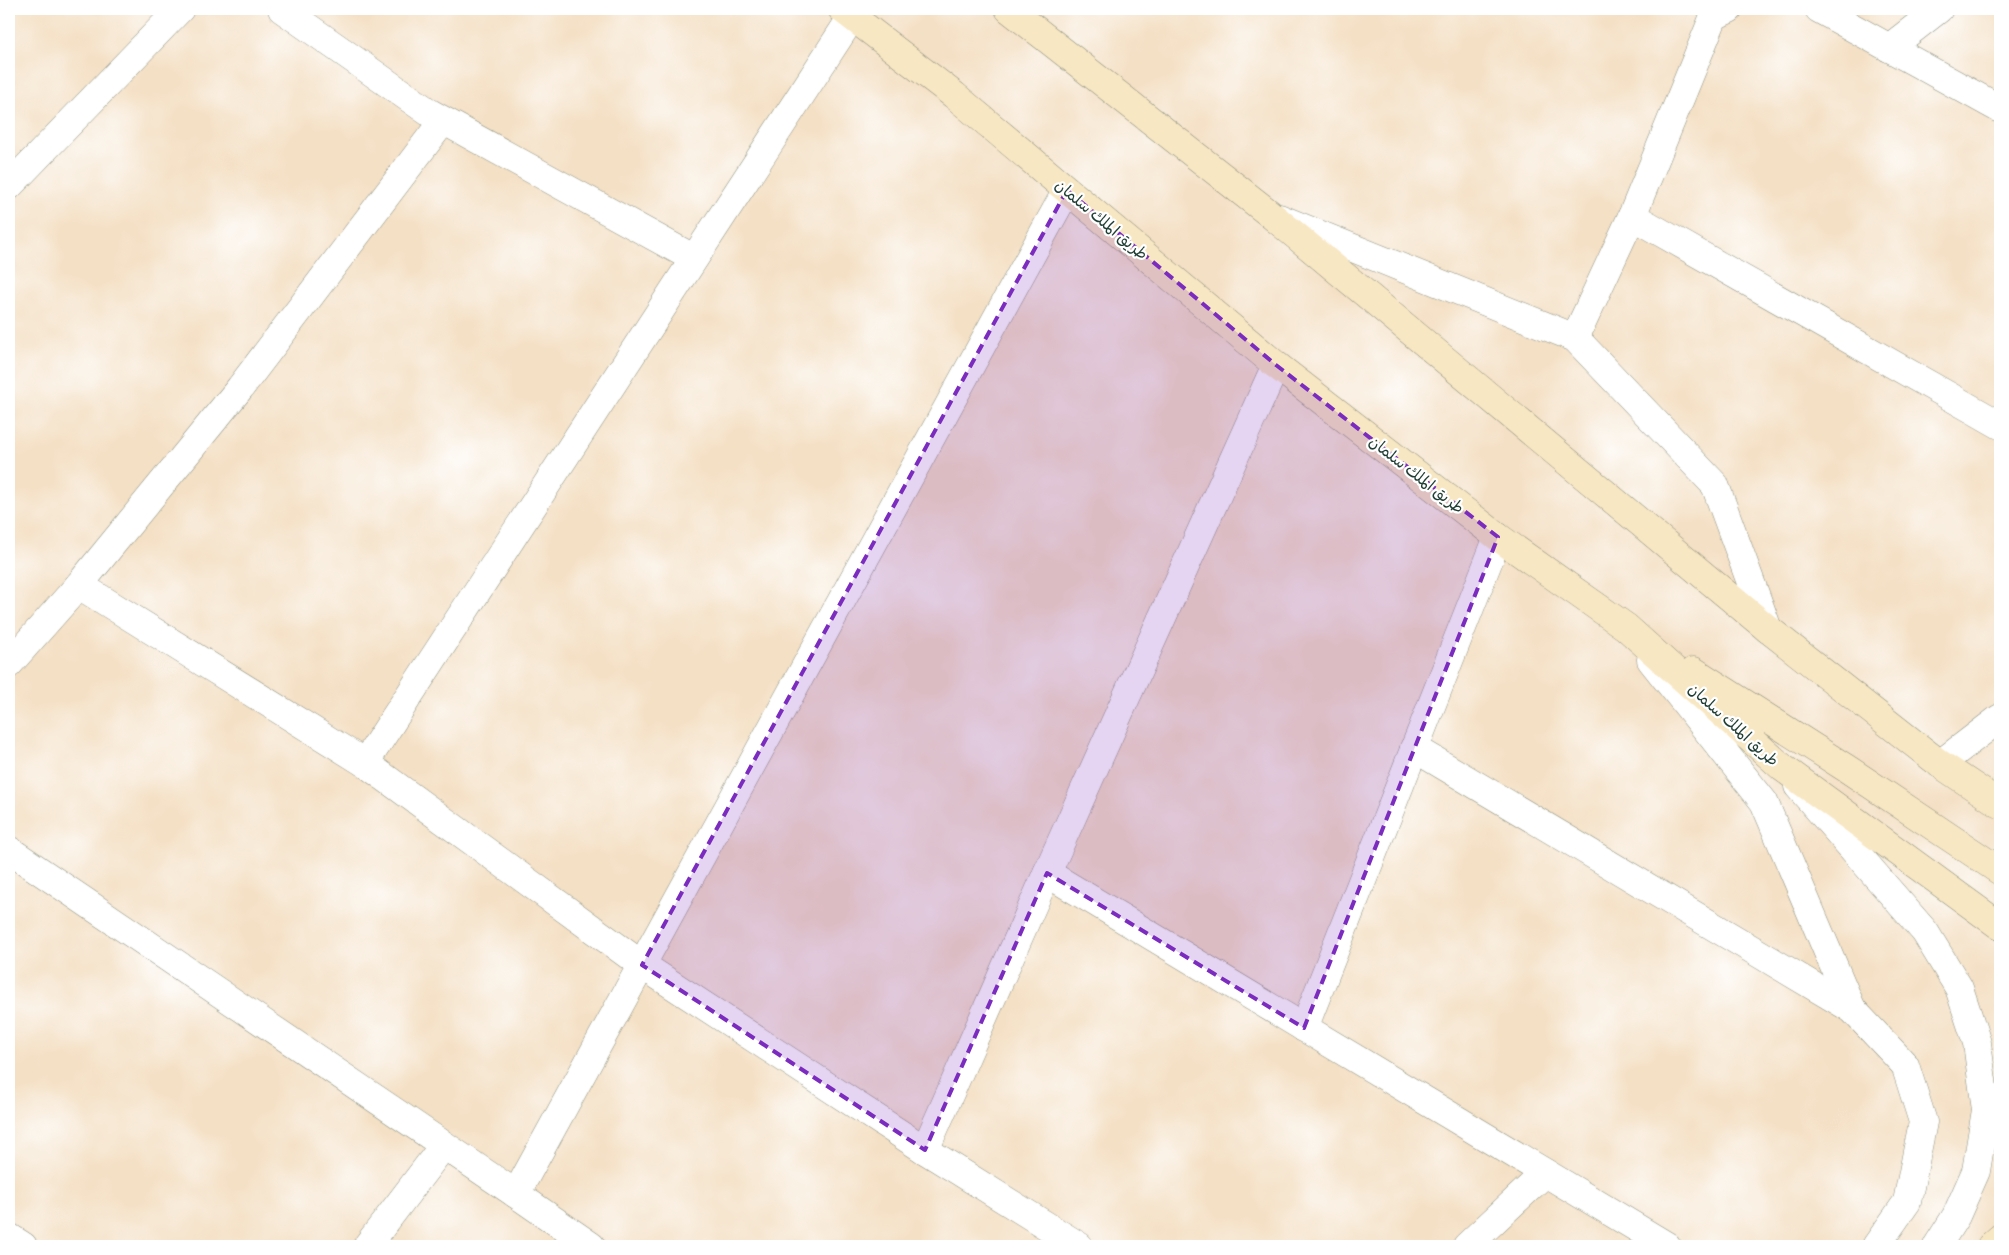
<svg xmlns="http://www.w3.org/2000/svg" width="2009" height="1255" viewBox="0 0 2009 1255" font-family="'Patrick Hand','Playpen Sans Arabic',sans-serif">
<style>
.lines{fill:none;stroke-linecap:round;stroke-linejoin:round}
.minor-casing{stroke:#8a8e7c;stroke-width:29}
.tertiary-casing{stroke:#8a8e7c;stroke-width:29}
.secondary-casing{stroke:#8a8e7c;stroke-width:29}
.minor{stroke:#fff;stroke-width:28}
.tertiary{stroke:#fff;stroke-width:28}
.secondary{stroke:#f8e7c3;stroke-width:28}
.marked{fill:#7b2cbf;fill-opacity:0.2;stroke:#7b2cbf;stroke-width:4;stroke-dasharray:10 6;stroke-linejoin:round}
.labels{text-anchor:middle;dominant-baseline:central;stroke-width:4.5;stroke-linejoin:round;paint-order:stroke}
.street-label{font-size:16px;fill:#1f3d34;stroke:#fff}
</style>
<rect width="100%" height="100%" fill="#fff"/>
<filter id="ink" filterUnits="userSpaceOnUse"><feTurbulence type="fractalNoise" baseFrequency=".02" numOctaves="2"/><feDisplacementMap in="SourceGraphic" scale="10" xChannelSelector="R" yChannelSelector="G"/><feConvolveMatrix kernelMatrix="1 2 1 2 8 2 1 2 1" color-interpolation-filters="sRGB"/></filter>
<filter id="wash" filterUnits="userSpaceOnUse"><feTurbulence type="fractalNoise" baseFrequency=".0096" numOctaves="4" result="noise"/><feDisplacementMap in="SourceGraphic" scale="20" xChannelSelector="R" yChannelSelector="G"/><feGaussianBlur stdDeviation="1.12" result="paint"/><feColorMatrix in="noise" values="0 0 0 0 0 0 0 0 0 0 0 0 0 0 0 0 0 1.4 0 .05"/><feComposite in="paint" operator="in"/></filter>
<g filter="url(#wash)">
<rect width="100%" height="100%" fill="#f4e0c5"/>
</g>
<g filter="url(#ink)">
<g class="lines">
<defs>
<g id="minor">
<path d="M282 9 430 113 693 258"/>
<path d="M1819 9 2000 109"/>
<path d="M1889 48 1939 9"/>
<path d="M9 186 180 9"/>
<path d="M1632 216 2000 425"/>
<path d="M1279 218 1575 338 1715 485 1768 629"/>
<path d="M1575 338 1632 216 1714 16 1729 9"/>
<path d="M79 585 365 763 642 965 925 1150 1079 1246"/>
<path d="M9 664 79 585 240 388 443 121"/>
<path d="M1414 748 1852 1009 1905 1065 1923 1122 1907 1202 1876 1246"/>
<path d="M365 763 852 17"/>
<path d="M1940 764 2000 718"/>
<path d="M9 850 516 1194 591 1246"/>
<path d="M1047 873 1667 1246"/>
<path d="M1304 1028 1498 537"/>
<path d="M925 1150 1047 873 1276 365"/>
<path d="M516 1194 1067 190"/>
<path d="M9 1237 23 1246"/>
<path d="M367 1246 444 1145"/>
<path d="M1467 1246 1545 1173"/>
</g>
<g id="tertiary">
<path d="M1651 660 1764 802 1852 1009"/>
<path d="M1798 786 1925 932 1959 988 1977 1043 1986 1110 1976 1171 1956 1216 1937 1246"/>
</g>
<g id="secondary">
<path d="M842 9 954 95 1276 365 1498 537 1626 627 1783 768 2000 926"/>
<path d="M1009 9 1270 214 1768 629 1940 764 2000 804"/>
<path d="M1694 671 1849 770 2000 871"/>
<path d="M1991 1246 2000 1238"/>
</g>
</defs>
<!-- minor casing -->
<use href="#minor" class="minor-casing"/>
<!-- tertiary casing -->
<use href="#tertiary" class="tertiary-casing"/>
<!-- secondary casing -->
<use href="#secondary" class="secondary-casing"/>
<!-- minor -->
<use href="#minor" class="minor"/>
<!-- tertiary -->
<use href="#tertiary" class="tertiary"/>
<!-- secondary -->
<use href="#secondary" class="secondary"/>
</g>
</g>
<!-- marked area -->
<path class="marked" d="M1067 190 1276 365 1498 537 1304 1028 1047 873 925 1150 642 965Z"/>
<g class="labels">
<!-- street labels -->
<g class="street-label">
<text transform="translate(1102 219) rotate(40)">طريق الملك سلمان</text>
<text transform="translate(1417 474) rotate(38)">طريق الملك سلمان</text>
<text transform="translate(1734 724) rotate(42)">طريق الملك سلمان</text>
</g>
</g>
<!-- margin -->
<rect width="2009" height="1255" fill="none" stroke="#fff" stroke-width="30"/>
</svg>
